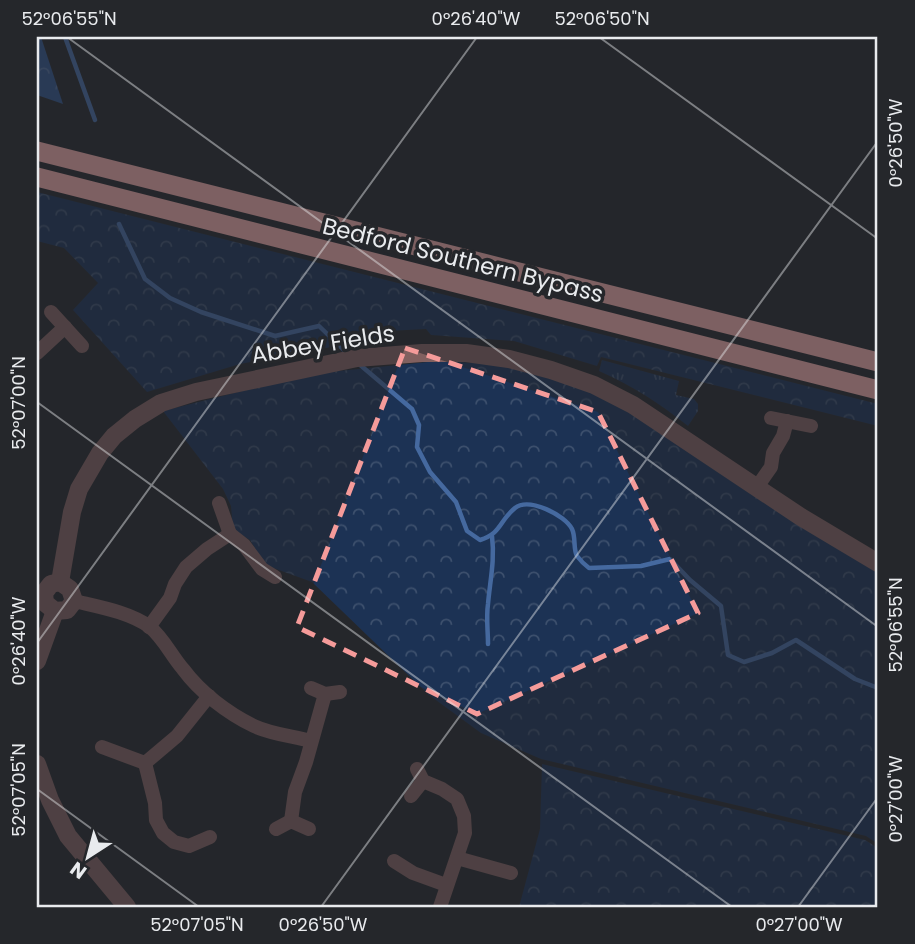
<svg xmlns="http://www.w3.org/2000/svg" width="915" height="944" viewBox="0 0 915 944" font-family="Poppins,sans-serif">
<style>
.grass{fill:url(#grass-tufts)}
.forest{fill:url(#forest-crowns)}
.park{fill:url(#park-crowns)}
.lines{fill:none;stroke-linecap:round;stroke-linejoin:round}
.stream{stroke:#45699f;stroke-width:4.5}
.minor{stroke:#81605f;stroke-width:14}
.tertiary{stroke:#81605f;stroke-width:18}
.trunk{stroke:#e8a6a4;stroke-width:19}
.marked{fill:none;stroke:#f59b9a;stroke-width:5;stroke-dasharray:14 9;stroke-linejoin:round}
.ticks{fill:none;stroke:#e9ebee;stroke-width:2;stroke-opacity:0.45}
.labels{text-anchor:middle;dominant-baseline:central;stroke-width:7;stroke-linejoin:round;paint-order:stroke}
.street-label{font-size:23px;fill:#e9ebee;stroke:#25272b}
.neatline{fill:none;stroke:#e9ebee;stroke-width:2.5}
.ticks-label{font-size:18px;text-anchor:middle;fill:#e9ebee}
</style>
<defs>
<pattern id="grass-tufts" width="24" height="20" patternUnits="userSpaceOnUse" patternTransform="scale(1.75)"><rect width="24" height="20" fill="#1c3254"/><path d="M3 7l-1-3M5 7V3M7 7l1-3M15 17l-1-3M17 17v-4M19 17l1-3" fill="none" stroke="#3d506d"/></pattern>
<pattern id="forest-crowns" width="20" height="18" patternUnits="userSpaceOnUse" patternTransform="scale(1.75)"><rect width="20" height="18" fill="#305287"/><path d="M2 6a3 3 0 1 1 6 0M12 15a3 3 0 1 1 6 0" fill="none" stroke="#4e6b98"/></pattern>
<pattern id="park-crowns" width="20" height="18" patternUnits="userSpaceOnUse" patternTransform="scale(1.75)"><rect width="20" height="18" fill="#1c3254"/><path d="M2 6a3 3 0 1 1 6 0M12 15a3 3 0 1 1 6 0" fill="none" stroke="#3d506d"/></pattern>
</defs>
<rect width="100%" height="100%" fill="#25272b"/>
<!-- grass -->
<path class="grass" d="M602 360 679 381 676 395 694 399 698 404V411L688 426C659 403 633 386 599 371Z"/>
<!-- forest -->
<path class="forest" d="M37 37H41L63 104 37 95Z"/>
<!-- park -->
<g class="park">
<path d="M37 192 878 404V426L601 357 597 366 514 341 431 335 426 329 388 331 384 339 363 341 240 364 147 392 73 310 98 283 64 248 37 241Z"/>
<path d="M438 361 510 365 560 378 630 410 878 568V844L866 836 541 759 481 733 429 695 312 582 265 565 250 540 233 530 231 506 223 489 163 411 309 374Z"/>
<path d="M542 764 865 840 878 848V907H519L540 829Z"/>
</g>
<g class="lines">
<!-- stream -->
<g class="stream">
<path d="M65 37 95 120"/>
<path d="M119 224 145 279 170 298 201 312 275 336 319 326 350 356"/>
<path d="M359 364 412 409 419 425 417 447 430 472 456 502 467 531 480 540C502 533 499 521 515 508 529 497 565 515 572 529 576 537 573 549 577 556 580 560 585 565 589 568L641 566 670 559 690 580 721 606 728 655 744 662 772 653 796 640 855 679 878 688"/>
<path d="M488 644C488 631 486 617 488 604 490 581 495 560 492 536"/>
</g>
<!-- minor -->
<g class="minor">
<path d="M51 312 82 346"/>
<path d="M37 353 65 327"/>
<path d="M771 418 811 426"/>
<path d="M757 487 771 467 773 453 783 436 787 421"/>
<path d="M219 503 230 534"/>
<path d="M74 601C99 607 129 612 150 627 164 639 171 655 183 669 200 692 227 713 254 726 271 734 292 736 311 741"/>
<path d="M149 627 170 598 175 584 186 567 207 549 230 534 244 545 262 569 275 577"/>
<path d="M311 688 325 694 340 692"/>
<path d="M102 747 145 763 177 736 209 696"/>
<path d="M145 763 155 803 156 820 163 833 174 842 189 846 210 837"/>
<path d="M417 769 423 781 442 789 457 799 464 816 465 833 440 907"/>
<path d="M411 796 423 781"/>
<path d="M291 821 295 792 306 762 325 694"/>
<path d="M276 829 291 821 309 829"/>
<path d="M457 858 511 873"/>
<path d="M394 861 413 873 446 885"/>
</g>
<!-- tertiary -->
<g class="tertiary">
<path d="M60 582 72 512 79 489 100 453 114 436 135 419 161 403 196 392 357 358 422 353H466L509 359 551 370 594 385 633 405 801 517 878 563"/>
<path d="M60 582 70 589 74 601 67 610 55 611 45 603 44 593 51 584Z"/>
<path d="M37 661 55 611"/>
<path d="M37 764 50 800 68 836 127 907"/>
</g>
<!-- trunk -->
<g class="trunk">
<path d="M37 151 878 362"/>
<path d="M37 177 878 390"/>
</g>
</g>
<!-- marked area -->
<path d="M0 0H915V944H0ZM405 348 598 412 698 613 477 714 297 627Z" fill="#25272b" fill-opacity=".55" fill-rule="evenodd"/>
<path class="marked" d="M405 348 598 412 698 613 477 714 297 627Z"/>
<!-- ticks -->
<path class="ticks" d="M67 37 878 627M599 37 878 239M37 402 732 907M37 643 477 37M37 789 199 907M321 907 878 141M798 907 878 797"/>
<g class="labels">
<!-- street labels -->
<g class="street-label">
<text transform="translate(463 260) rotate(14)">Bedford Southern Bypass</text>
<text transform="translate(323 344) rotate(-9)">Abbey Fields</text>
</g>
</g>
<!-- border -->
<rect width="915" height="944" fill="none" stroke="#25272b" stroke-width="77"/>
<!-- north arrow -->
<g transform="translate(88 857) rotate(216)" stroke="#25272b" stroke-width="5" paint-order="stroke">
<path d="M0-5L12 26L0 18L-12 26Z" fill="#e9ebee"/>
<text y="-10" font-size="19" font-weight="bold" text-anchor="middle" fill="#e9ebee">N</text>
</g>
<rect x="38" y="38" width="838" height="868" class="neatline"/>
<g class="ticks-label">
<text x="69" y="25">52°06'55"N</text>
<text x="476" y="25">0°26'40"W</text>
<text x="602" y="25">52°06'50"N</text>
<text transform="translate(896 143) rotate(-90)" y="6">0°26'50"W</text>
<text transform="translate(19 403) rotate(-90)" y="6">52°07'00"N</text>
<text transform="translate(896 625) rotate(-90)" y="6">52°06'55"N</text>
<text transform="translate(19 641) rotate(-90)" y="6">0°26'40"W</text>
<text transform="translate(19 790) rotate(-90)" y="6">52°07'05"N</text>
<text transform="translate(896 799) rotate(-90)" y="6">0°27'00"W</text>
<text x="197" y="931">52°07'05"N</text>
<text x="323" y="931">0°26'50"W</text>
<text x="799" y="931">0°27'00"W</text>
</g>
</svg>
